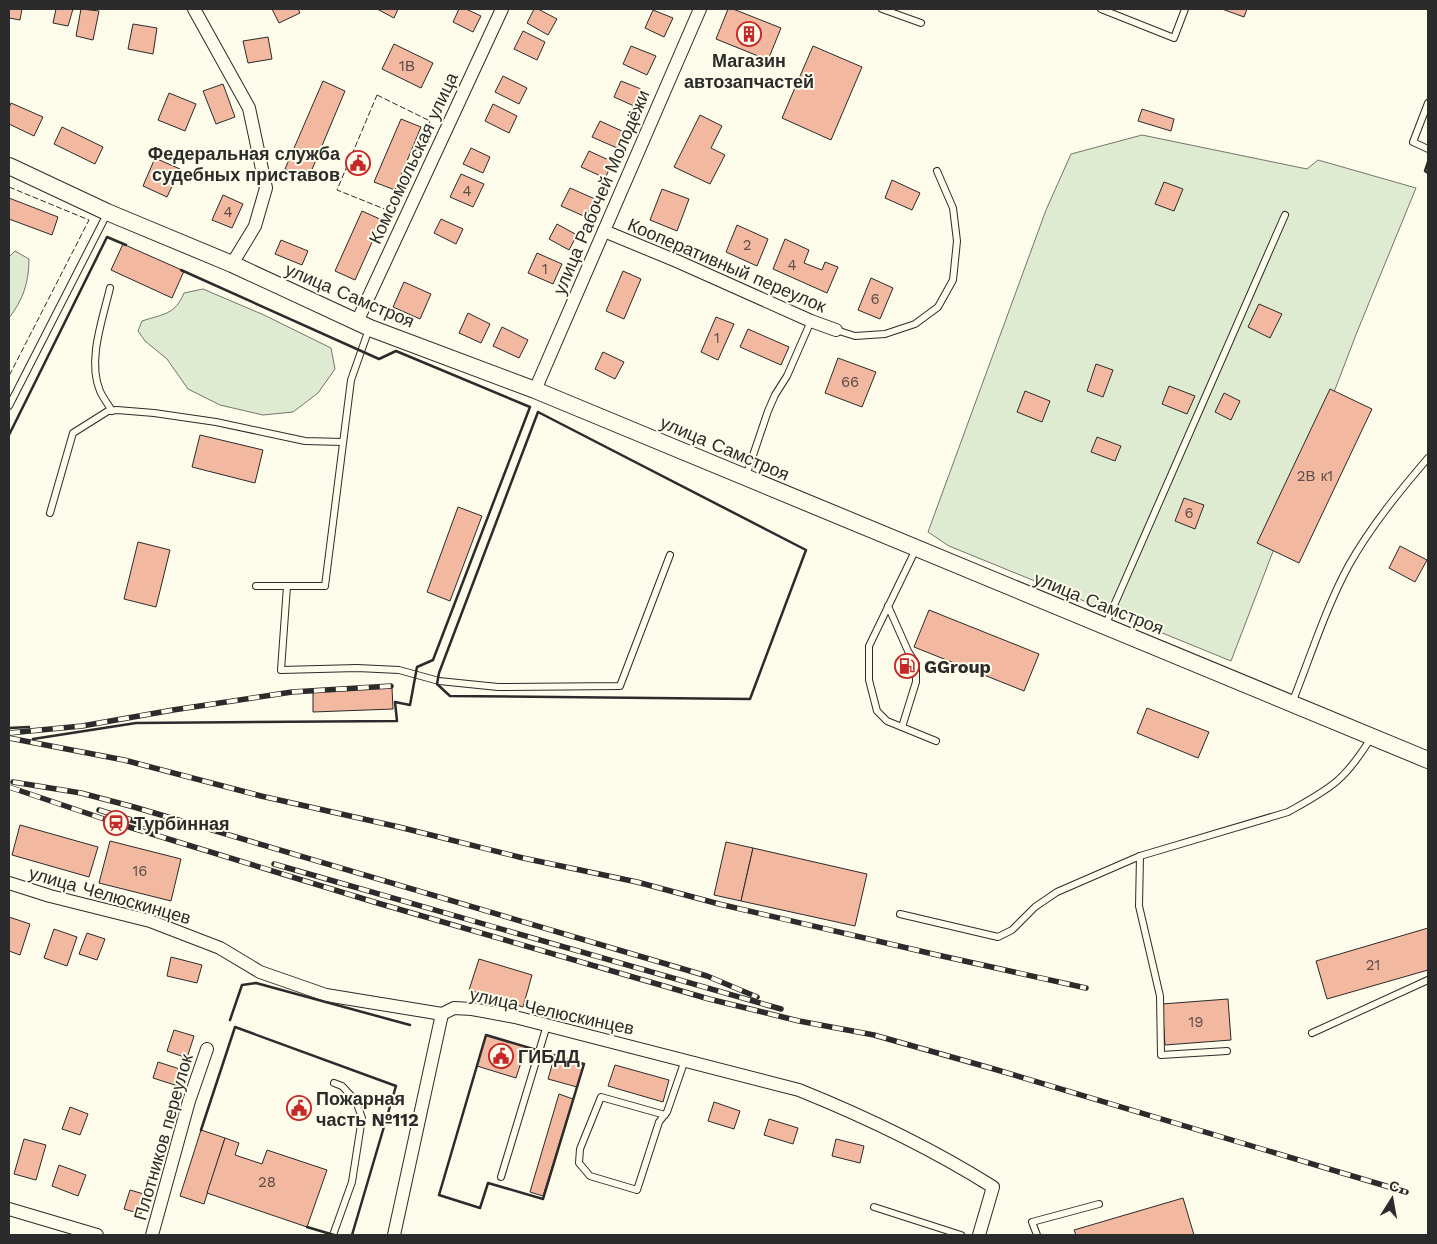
<svg xmlns="http://www.w3.org/2000/svg" width="1437" height="1244" viewBox="0 0 1437 1244" font-family="'Work Sans',sans-serif">
<style>
.green{fill:#deebd1;stroke:#74746e}
.building{fill:#f2b8a0;stroke:#2b2b2b}
.lines{fill:none;stroke-linecap:round;stroke-linejoin:round}
.service-casing{stroke:#2b2b2b;stroke-width:8}
.minor-casing{stroke:#2b2b2b;stroke-width:14}
.tertiary-casing{stroke:#2b2b2b;stroke-width:18}
.service{stroke:#fdfbea;stroke-width:6}
.minor{stroke:#fdfbea;stroke-width:12}
.tertiary{stroke:#fdfbea;stroke-width:16}
.rail-casing{stroke:#2b2b2b;stroke-width:5.5}
.rail{stroke:#fdfbea;stroke-width:4;stroke-dasharray:11;stroke-linecap:butt}
.fence{stroke:#2b2b2b;stroke-width:1;stroke-dasharray:6 2.5;stroke-linecap:butt}
.wall{stroke:#2b2b2b;stroke-width:2.5}
.labels{text-anchor:middle;dominant-baseline:central;stroke-width:4;stroke-linejoin:round;paint-order:stroke}
.number-label{font-size:15px;fill:#5d4e48}
.poi-label{font-size:18px;font-weight:bold;fill:#2b2b2b;stroke:#fdfbea;text-anchor:start}
.street-label{font-size:18px;fill:#2b2b2b;stroke:#fdfbea}
</style>
<rect width="100%" height="100%" fill="#fdfbea"/>
<!-- green -->
<g class="green">
<path d="M1142 135 1307 169 1318 160 1416 188 1357 332 1231 661 949 546 928 532 1046 210 1071 154Z"/>
<path d="M15 251 29 259C29 282 23 300 9 318V257Z"/>
<path d="M203 289 264 315 331 348 335 369 318 393 293 412 263 415 220 405 188 389 167 359 145 341 138 331 142 321C163 314 175 315 184 293Z"/>
</g>
<!-- building -->
<g class="building">
<path d="M9 9H22L20 20 9 18Z"/>
<path d="M56 9H73L68 26 53 23Z"/>
<path d="M81 9 99 11 93 40 76 36Z"/>
<path d="M272 9H298L300 13 279 23Z"/>
<path d="M377 9H398L394 18Z"/>
<path d="M459 9H466L481 16 473 32 453 22Z"/>
<path d="M534 9H538L557 19 548 35 527 23Z"/>
<path d="M728 9H733L781 28 768 60 716 39Z"/>
<path d="M1222 9H1247L1244 17Z"/>
<path d="M653 10 673 18 664 37 645 28Z"/>
<path d="M133 24 157 28 153 54 128 49Z"/>
<path d="M523 31 545 42 537 60 514 49Z"/>
<path d="M268 37 272 59 248 63 243 41Z"/>
<path d="M394 44 433 63 421 88 382 69Z"/>
<path d="M631 46 656 56 647 75 623 64Z"/>
<path d="M813 46 862 67 831 140 782 118Z"/>
<path d="M503 76 527 88 519 104 495 92Z"/>
<path d="M323 81 345 91 308 179 285 169Z"/>
<path d="M621 81 641 89 634 106 614 97Z"/>
<path d="M223 84 235 117 216 124 203 91Z"/>
<path d="M169 93 196 104 185 131 158 120Z"/>
<path d="M11 103 43 117 34 136 9 124V108Z"/>
<path d="M493 104 517 116 509 133 485 121Z"/>
<path d="M1142 109 1174 119 1171 131 1138 121Z"/>
<path d="M700 115 722 126 711 148 725 155 710 184 674 167Z"/>
<path d="M401 119 421 127 395 190 374 182Z"/>
<path d="M600 121 624 132 617 148 592 137Z"/>
<path d="M62 127 103 147 95 164 54 144Z"/>
<path d="M471 148 490 157 483 173 463 164Z"/>
<path d="M589 151 613 162 605 178 581 167Z"/>
<path d="M155 158 180 169 167 197 143 186Z"/>
<path d="M461 174 484 184 473 207 450 197Z"/>
<path d="M892 180 920 193 912 210 885 198Z"/>
<path d="M1164 182 1183 189 1174 211 1155 204Z"/>
<path d="M570 188 595 199 586 217 561 206Z"/>
<path d="M662 189 689 199 677 231 650 220Z"/>
<path d="M223 195 243 204 232 228 212 220Z"/>
<path d="M9 198 58 217 52 235 9 219Z"/>
<path d="M362 211 382 220 355 280 335 271Z"/>
<path d="M441 219 463 229 456 244 434 233Z"/>
<path d="M557 224 577 235 569 250 549 239Z"/>
<path d="M737 225 768 239 757 266 726 252Z"/>
<path d="M785 239 809 250 804 263 822 270 825 262 838 267 827 293 773 269Z"/>
<path d="M281 240 308 251 302 265 275 254Z"/>
<path d="M123 244 184 271 172 298 111 270Z"/>
<path d="M537 253 562 264 553 284 528 273Z"/>
<path d="M623 271 641 279 624 319 606 311Z"/>
<path d="M871 278 893 288 880 319 858 310Z"/>
<path d="M404 282 431 294 420 319 393 307Z"/>
<path d="M1259 304 1282 314 1270 338 1248 327Z"/>
<path d="M468 313 490 324 481 343 459 333Z"/>
<path d="M716 317 734 324 718 360 701 352Z"/>
<path d="M502 327 528 340 519 358 493 346Z"/>
<path d="M748 329 789 347 781 365 740 347Z"/>
<path d="M603 352 624 362 615 379 595 369Z"/>
<path d="M838 358 876 372 862 407 825 393Z"/>
<path d="M1096 364 1113 370 1103 397 1087 391Z"/>
<path d="M1169 386 1195 396 1187 414 1162 404Z"/>
<path d="M1330 389 1372 409 1299 563 1257 543Z"/>
<path d="M1025 391 1050 401 1042 422 1017 412Z"/>
<path d="M1224 393 1240 401 1231 420 1215 412Z"/>
<path d="M200 435 263 450 255 483 192 467Z"/>
<path d="M1097 437 1121 446 1115 461 1091 452Z"/>
<path d="M1184 498 1204 505 1195 529 1175 521Z"/>
<path d="M458 507 482 516 450 601 427 592Z"/>
<path d="M138 542 170 550 156 607 124 599Z"/>
<path d="M1400 546 1427 560 1415 582 1389 568Z"/>
<path d="M929 610 1039 654 1024 691 914 647Z"/>
<path d="M392 688 393 709 313 712V690Z"/>
<path d="M1147 708 1209 732 1198 758 1137 733Z"/>
<path d="M20 825 98 847 89 877 12 855Z"/>
<path d="M110 841 181 859 171 901 99 883Z"/>
<path d="M726 842 753 848 741 901 714 895Z"/>
<path d="M753 848 867 874 855 926 741 901Z"/>
<path d="M9 917 30 924 20 955 9 951Z"/>
<path d="M1428 928V970L1327 999 1316 961Z"/>
<path d="M54 929 77 937 67 966 44 958Z"/>
<path d="M87 933 105 939 97 960 79 954Z"/>
<path d="M171 957 202 965 197 983 167 976Z"/>
<path d="M479 959 532 975 523 1007 469 990Z"/>
<path d="M1228 999 1231 1040 1165 1045 1162 1004Z"/>
<path d="M174 1030 194 1036 187 1058 167 1051Z"/>
<path d="M486 1035 526 1047 516 1078 477 1066Z"/>
<path d="M555 1055 584 1064 577 1087 548 1079Z"/>
<path d="M158 1062 186 1071 181 1087 153 1078Z"/>
<path d="M615 1065 669 1080 663 1102 608 1086Z"/>
<path d="M559 1094 573 1099 543 1196 530 1192Z"/>
<path d="M714 1102 740 1111 734 1129 708 1121Z"/>
<path d="M70 1107 88 1114 80 1135 62 1129Z"/>
<path d="M769 1119 798 1128 793 1144 764 1135Z"/>
<path d="M201 1130 225 1138 204 1204 180 1196Z"/>
<path d="M225 1138 239 1143 235 1155 262 1164 267 1150 327 1170 307 1227 207 1193Z"/>
<path d="M24 1139 46 1145 36 1180 14 1174Z"/>
<path d="M836 1139 864 1146 860 1163 832 1156Z"/>
<path d="M59 1165 86 1175 78 1196 52 1186Z"/>
<path d="M130 1190 147 1195 141 1214 124 1209Z"/>
<path d="M1183 1198 1194 1235H1076L1074 1230Z"/>
</g>
<g class="lines">
<defs>
<g id="service">
<path d="M882 9 921 23"/>
<path d="M1101 9 1174 38 1185 9"/>
<path d="M1428 103 1413 142 1428 149"/>
<path d="M110 288C103 318 87 361 100 391 103 398 108 404 112 411"/>
<path d="M836 330 855 336 885 334 915 324 938 307 953 280 957 241 953 208 937 171"/>
<path d="M9 406 107 214"/>
<path d="M746 476 768 411 775 395 787 376 811 321"/>
<path d="M50 513 73 433 108 411 117 410 154 413 216 422 305 441 343 442"/>
<path d="M916 549 869 646V680L877 711 887 721 936 741"/>
<path d="M256 586H325L351 380 369 329"/>
<path d="M287 586 281 670 357 668 399 670 439 681 498 687 620 686 670 555"/>
<path d="M888 606 908 651 916 664V682L902 727"/>
<path d="M1105 626 1285 215"/>
<path d="M1292 703C1310 658 1326 607 1349 565 1371 526 1399 492 1428 458"/>
<path d="M1140 856 1139 906 1160 996 1161 1055 1227 1051"/>
<path d="M900 914 998 937 1012 930 1035 907 1057 892 1140 856 1288 812C1304 803 1323 793 1337 781 1351 769 1361 754 1371 738"/>
<path d="M1312 1033 1428 980"/>
<path d="M665 1115 601 1097 580 1149 579 1163 590 1176 637 1190 659 1122 667 1112 685 1060"/>
<path d="M501 1177 547 1025"/>
<path d="M874 1207 961 1235"/>
<path d="M333 1235 352 1182 362 1118 356 1101 342 1086 334 1083"/>
<path d="M1037 1235 1032 1222 1099 1204"/>
</g>
<g id="minor">
<path d="M194 9 249 108 266 188 255 226 232 264"/>
<path d="M604 231 679 262 811 321 836 330"/>
<path d="M357 322 502 9"/>
<path d="M535 390 700 9"/>
<path d="M9 883 50 896 150 921 220 948 260 972 326 995 442 1014 454 1008 472 1009 515 1017 799 1090C866 1117 931 1148 993 1187L979 1235"/>
<path d="M9 1209 97 1235"/>
<path d="M152 1235 189 1101 207 1049"/>
<path d="M394 1235 442 1014"/>
</g>
<path id="tertiary" d="M9 166 107 212 232 264 370 328 535 390 1428 760"/>
</defs>
<!-- service casing -->
<use href="#service" class="service-casing"/>
<!-- minor casing -->
<use href="#minor" class="minor-casing"/>
<!-- tertiary casing -->
<use href="#tertiary" class="tertiary-casing"/>
<!-- service -->
<use href="#service" class="service"/>
<!-- minor -->
<use href="#minor" class="minor"/>
<!-- tertiary -->
<use href="#tertiary" class="tertiary"/>
<defs>
<g id="rail">
<path d="M9 733 82 726 173 710 292 692 391 686"/>
<path d="M9 738 124 760 261 796 399 827 523 858 637 882 719 904 933 954 1086 988"/>
<path d="M13 782 81 793 134 807 707 976 757 997"/>
<path d="M9 787 116 823 374 902 709 999 799 1021 874 1035 994 1069 1406 1192"/>
<path d="M99 810 154 827"/>
<path d="M274 864 781 1009"/>
</g>
</defs>
<!-- rail casing -->
<use href="#rail" class="rail-casing"/>
<!-- rail -->
<use href="#rail" class="rail"/>
<!-- fence -->
<g class="fence">
<path d="M377 95 430 121 392 212 337 190Z"/>
<path d="M9 187 89 220 9 376"/>
</g>
<!-- wall -->
<g class="wall">
<path d="M1428 162 1425 171 1428 173"/>
<path d="M538 412 806 550 750 699 450 696 437 684 439 673Z"/>
<path d="M9 435 107 237 126 245"/>
<path d="M9 728 29 727"/>
<path d="M33 739 136 723 397 721 395 702 410 705 417 667 433 660 530 407 396 351 379 359 181 270"/>
<path d="M230 1020 242 985 256 983 410 1025"/>
<path d="M486 1035 584 1064 543 1199 488 1183 480 1208 439 1195Z"/>
<path d="M201 1130 235 1027 396 1086 352 1235"/>
<path d="M307 1227 334 1235"/>
</g>
</g>
<!-- icons -->
<defs>
<symbol id="building-ring" viewBox="-11 -11 22 22"><circle r="9.5" fill="#fdfbea" stroke="#c62828" stroke-width="1.5"/><path d="M-4-6H4V6H1V3H-1V6H-4ZM-2.5-4.3h1.7v1.8h-1.7ZM.8-4.3h1.7v1.8H.8ZM-2.5-1h1.7V.8h-1.7ZM.8-1h1.7V.8H.8Z" fill="#c62828"/></symbol>
<symbol id="civic-ring" viewBox="-11 -11 22 22"><circle r="9.5" fill="#fdfbea" stroke="#c62828" stroke-width="1.5"/><path d="M-.6-6.5H3V-4.5H.6V-3L4-1V1h2V6H-6V1h2V-1L-.6-3ZM-1.2 2.5V6h2.4V2.5Z" fill="#c62828"/></symbol>
<symbol id="fuel-ring" viewBox="-11 -11 22 22"><circle r="9.5" fill="#fdfbea" stroke="#c62828" stroke-width="1.5"/><path d="M-5.5-6h7V0h2V4h1.3V-2.5L3-4.5l.8-.8L6-3V5H2.5V1h-1V6h-7ZM-4.2-4.7v3.2H.2V-4.7Z" fill="#c62828"/></symbol>
<symbol id="station-ring" viewBox="-11 -11 22 22"><circle r="9.5" fill="#fdfbea" stroke="#c62828" stroke-width="1.5"/><path d="M-3-6H3Q5-6 5-4V2Q5 4 3 4L4.5 6H3L1.5 4h-3L-3 6H-4.5L-3 4Q-5 4-5 2V-4Q-5-6-3-6ZM-3.5-4v3h7v-3ZM-3.5 1v1.5H-2V1ZM2 1v1.5H3.5V1Z" fill="#c62828"/></symbol>
</defs>
<g fill-rule="evenodd">
<use href="#building-ring" x="735" y="20" width="28" height="28"/>
<use href="#civic-ring" x="344" y="149" width="28" height="28"/>
<use href="#fuel-ring" x="893" y="652" width="28" height="28"/>
<use href="#station-ring" x="102" y="809" width="28" height="28"/>
<use href="#civic-ring" x="487" y="1042" width="28" height="28"/>
<use href="#civic-ring" x="285" y="1094" width="28" height="28"/>
</g>
<g class="labels">
<!-- number labels -->
<g class="number-label">
<text x="407" y="66">1В</text>
<text x="467" y="191">4</text>
<text x="228" y="212">4</text>
<text x="747" y="245">2</text>
<text x="792" y="265">4</text>
<text x="545" y="269">1</text>
<text x="875" y="299">6</text>
<text x="717" y="338">1</text>
<text x="850" y="382">66</text>
<text x="1315" y="476">2В к1</text>
<text x="1189" y="513">6</text>
<text x="140" y="871">16</text>
<text x="1373" y="965">21</text>
<text x="1196" y="1022">19</text>
<text x="267" y="1182">28</text>
</g>
<!-- poi labels -->
<g class="poi-label">
<text x="749" y="60" text-anchor="middle">Магазин<tspan x="749" dy="21">автозапчастей</tspan></text>
<text x="340" y="153" text-anchor="end">Федеральная служба<tspan x="340" dy="21">судебных приставов</tspan></text>
<text x="924" y="666">GGroup</text>
<text x="134" y="823">Турбинная</text>
<text x="518" y="1056">ГИБДД</text>
<text x="316" y="1098">Пожарная<tspan x="316" dy="21">часть №112</tspan></text>
</g>
<!-- street labels -->
<g class="street-label">
<text transform="translate(413 158) rotate(-65)">Комсомольская улица</text>
<text transform="translate(601 192) rotate(-67)">улица Рабочей Молодёжи</text>
<text transform="translate(727 265) rotate(23)">Кооперативный переулок</text>
<text transform="translate(350 295) rotate(23)">улица Самстроя</text>
<text transform="translate(725 448) rotate(23)">улица Самстроя</text>
<text transform="translate(1099 603) rotate(22)">улица Самстроя</text>
<text transform="translate(110 895) rotate(16)">улица Челюскинцев</text>
<text transform="translate(552 1011) rotate(12)">улица Челюскинцев</text>
<text transform="translate(163 1137) rotate(-74)">Плотников переулок</text>
</g>
</g>
<!-- border -->
<rect width="1437" height="1244" fill="none" stroke="#2b2b2b" stroke-width="20"/>
<!-- north arrow -->
<g transform="translate(1392 1199) rotate(11)" stroke="#fdfbea" stroke-width="4" paint-order="stroke">
<path d="M0-4L9 19L0 12L-9 19Z" fill="#2b2b2b"/>
<text y="-8" font-size="14" font-weight="bold" text-anchor="middle" fill="#2b2b2b">С</text>
</g>
</svg>
